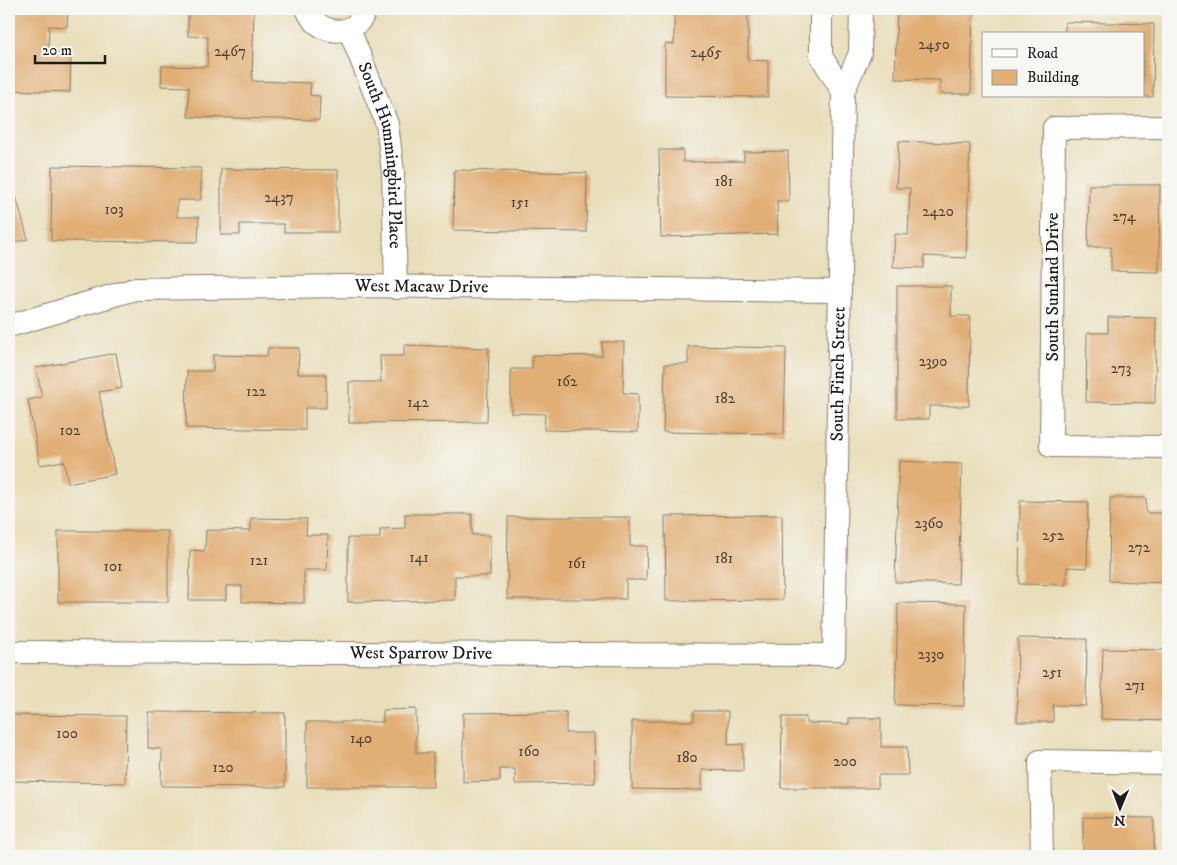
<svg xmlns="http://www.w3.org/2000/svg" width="1177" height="865" viewBox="0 0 1177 865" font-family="'IM FELL DW Pica',serif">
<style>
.building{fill:#e1ae74}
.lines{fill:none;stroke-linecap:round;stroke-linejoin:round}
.street-casing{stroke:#827d6b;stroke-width:24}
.street{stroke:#fff;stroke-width:22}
.labels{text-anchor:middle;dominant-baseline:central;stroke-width:4.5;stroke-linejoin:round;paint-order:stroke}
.number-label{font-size:15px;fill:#4d4032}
.street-label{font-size:18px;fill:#1c1c1c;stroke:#f6f6f2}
</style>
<rect width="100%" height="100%" fill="#f6f6f2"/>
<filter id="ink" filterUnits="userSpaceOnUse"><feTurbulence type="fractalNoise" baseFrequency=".02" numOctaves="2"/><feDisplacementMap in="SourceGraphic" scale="10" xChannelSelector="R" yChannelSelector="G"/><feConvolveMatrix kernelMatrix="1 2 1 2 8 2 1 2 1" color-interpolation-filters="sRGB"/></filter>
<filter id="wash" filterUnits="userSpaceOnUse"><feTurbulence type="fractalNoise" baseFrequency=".0096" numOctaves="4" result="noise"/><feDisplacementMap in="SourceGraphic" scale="20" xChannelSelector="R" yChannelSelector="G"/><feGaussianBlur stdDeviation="1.12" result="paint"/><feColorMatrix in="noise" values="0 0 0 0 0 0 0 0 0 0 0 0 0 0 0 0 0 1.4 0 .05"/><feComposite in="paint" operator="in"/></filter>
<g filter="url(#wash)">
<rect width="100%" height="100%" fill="#e9deba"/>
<g id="blocks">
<!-- building -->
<g class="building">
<path d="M10 9H68L67 27 49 26 48 52 71 53 70 92 9 90Z"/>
<path d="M188 9H254L252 81 311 83 310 95 320 96 319 120 188 117 189 87 161 86 162 66 207 67 208 37 188 36Z"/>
<path d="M674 9H748V60L768 61V97L665 96V44H674Z"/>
<path d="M897 9H973L971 94H940V80L895 79Z"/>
<path d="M1065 22 1154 24 1153 97H1143V34H1065Z"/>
<path d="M899 141 970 144 966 258 924 256V268L893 267 895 234 908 235 910 188H896Z"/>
<path d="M659 150H683V162L744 161V152L788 151 789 201H777L778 234 661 237Z"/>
<path d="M52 166 201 168V200H177V217H199L198 242 51 241Z"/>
<path d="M221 169 338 170V232H284V224H240V235H221Z"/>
<path d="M454 170 587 173 586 232 453 230Z"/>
<path d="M9 172 28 239 9 244Z"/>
<path d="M1089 185H1160L1159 272 1111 271V247H1088Z"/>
<path d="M897 286H951V316H970L969 406H929V419H897Z"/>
<path d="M1108 317 1156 318 1155 403 1086 402 1087 333H1108Z"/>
<path d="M602 342H624L623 393 638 394V432L544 430 545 414 511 413V369H532V355L602 356Z"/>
<path d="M404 345 489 348 487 422 349 423V382H381L380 356H404Z"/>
<path d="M688 346 786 348 784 434 663 432 665 364H688Z"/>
<path d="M268 348H299L298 374H326V408H305V430L186 428 187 371H213V355L267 356Z"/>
<path d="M116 353 122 388 99 392 115 474 68 483 64 461 40 465 28 400 42 397 36 368Z"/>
<path d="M899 461 962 464 958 584 895 582Z"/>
<path d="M1110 498H1146V513H1168V583L1109 581Z"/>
<path d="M1020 501 1088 502 1087 568 1067 567 1066 585 1019 584Z"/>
<path d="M405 514H472V535H490V576H455V600L348 602V538H380V529L405 528Z"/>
<path d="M782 515 783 600 666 601 665 516Z"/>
<path d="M508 517H630V546H647L646 580H626V599H507Z"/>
<path d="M251 518 307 519 306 535H328L327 570H304V603L242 602V586H226V600H189L190 550 205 551 206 530 251 531Z"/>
<rect x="58" y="531" width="110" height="71"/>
<path d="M898 603 966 604 964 706 895 705Z"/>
<path d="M1018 638 1087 639 1086 706 1053 705V722H1017Z"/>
<path d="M1103 649 1168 650V721L1101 719Z"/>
<path d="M416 709V753H433V787H307V722H383V710Z"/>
<path d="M694 711H728V745L743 744V771L702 770V790L632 789V721H694Z"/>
<path d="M148 712 285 713V787L161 786 162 749 148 748Z"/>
<path d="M566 712V733H594L595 783 515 784V769H500V781L463 782V713Z"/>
<path d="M9 715 126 716 125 783 9 781Z"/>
<path d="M782 717H806V723L849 724V718H881V747H907L908 775H878V788H781Z"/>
<path d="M1083 817 1154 818V856H1083Z"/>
</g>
</g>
</g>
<g filter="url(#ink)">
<use href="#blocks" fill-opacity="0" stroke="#827d6b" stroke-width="1"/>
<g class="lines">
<defs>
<g id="street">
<path d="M307 9C318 37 356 39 366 9"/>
<path d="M821 9V56L843 92"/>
<path id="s1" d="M349 29 387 124 393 172 396 288"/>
<path d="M1168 127 1054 128 1051 446 1168 447"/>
<path id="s2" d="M9 326 135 289 346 286 840 291"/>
<path id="s3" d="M9 652 834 655 843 92 860 53 861 9"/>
<path d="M1042 856 1040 761 1168 763"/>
</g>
</defs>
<!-- street casing -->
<use href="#street" class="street-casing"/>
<!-- street -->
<use href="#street" class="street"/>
</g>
</g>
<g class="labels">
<!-- number labels -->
<g class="number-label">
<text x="934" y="44">2450</text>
<text x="230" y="51">2467</text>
<text x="706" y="52">2465</text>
<text x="724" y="181">181</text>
<text x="279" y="197">2437</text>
<text x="520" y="202">151</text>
<text x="114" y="209">103</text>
<text x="938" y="211">2420</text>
<text x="1124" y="216">274</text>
<text x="933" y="361">2390</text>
<text x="1121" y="368">273</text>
<text x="567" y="381">162</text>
<text x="256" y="391">122</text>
<text x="725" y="398">182</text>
<text x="418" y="402">142</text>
<text x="70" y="430">102</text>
<text x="929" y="523">2360</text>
<text x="1053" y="535">252</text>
<text x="1139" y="547">272</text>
<text x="419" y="557">141</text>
<text x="724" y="558">181</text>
<text x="259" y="560">121</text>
<text x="577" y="563">161</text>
<text x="113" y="566">101</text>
<text x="931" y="654">2330</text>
<text x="1052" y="672">251</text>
<text x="1135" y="685">271</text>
<text x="67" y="733">100</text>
<text x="361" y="738">140</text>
<text x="529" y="751">160</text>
<text x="687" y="757">180</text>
<text x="845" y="761">200</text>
<text x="223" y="767">120</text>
</g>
<!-- street labels -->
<g class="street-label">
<text stroke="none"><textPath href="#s1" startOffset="132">South Hummingbird Place</textPath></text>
<text transform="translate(1053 287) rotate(-90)">South Sunland Drive</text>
<text stroke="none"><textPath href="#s2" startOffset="418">West Macaw Drive</textPath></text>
<text stroke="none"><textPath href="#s3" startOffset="1106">South Finch Street</textPath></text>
<text stroke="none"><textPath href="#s3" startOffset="412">West Sparrow Drive</textPath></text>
</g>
</g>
<!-- margin -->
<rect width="1177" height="865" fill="none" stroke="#f6f6f2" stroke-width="30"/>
<!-- legend -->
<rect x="982" y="32" width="162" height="65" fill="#f6f6f2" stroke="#9f9f9c"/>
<rect x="992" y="49" width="25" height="8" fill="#ffffff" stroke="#9f9f9c"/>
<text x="1027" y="58" font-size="15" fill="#1c1c1c">Road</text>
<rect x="992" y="70" width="25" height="15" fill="#e1ae74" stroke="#9f9f9c"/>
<text x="1027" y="82" font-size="15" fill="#1c1c1c">Building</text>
<!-- north arrow -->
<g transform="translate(1120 808) rotate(181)" stroke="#f6f6f2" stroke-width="4" paint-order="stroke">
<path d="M0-4L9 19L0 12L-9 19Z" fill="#1c1c1c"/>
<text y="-8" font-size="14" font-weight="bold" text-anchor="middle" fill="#1c1c1c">N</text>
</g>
<!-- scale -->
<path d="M35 55v8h70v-8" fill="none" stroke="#1c1c1c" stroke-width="2.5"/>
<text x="42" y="55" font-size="15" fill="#1c1c1c" stroke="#f6f6f2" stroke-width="4" paint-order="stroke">20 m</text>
</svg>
